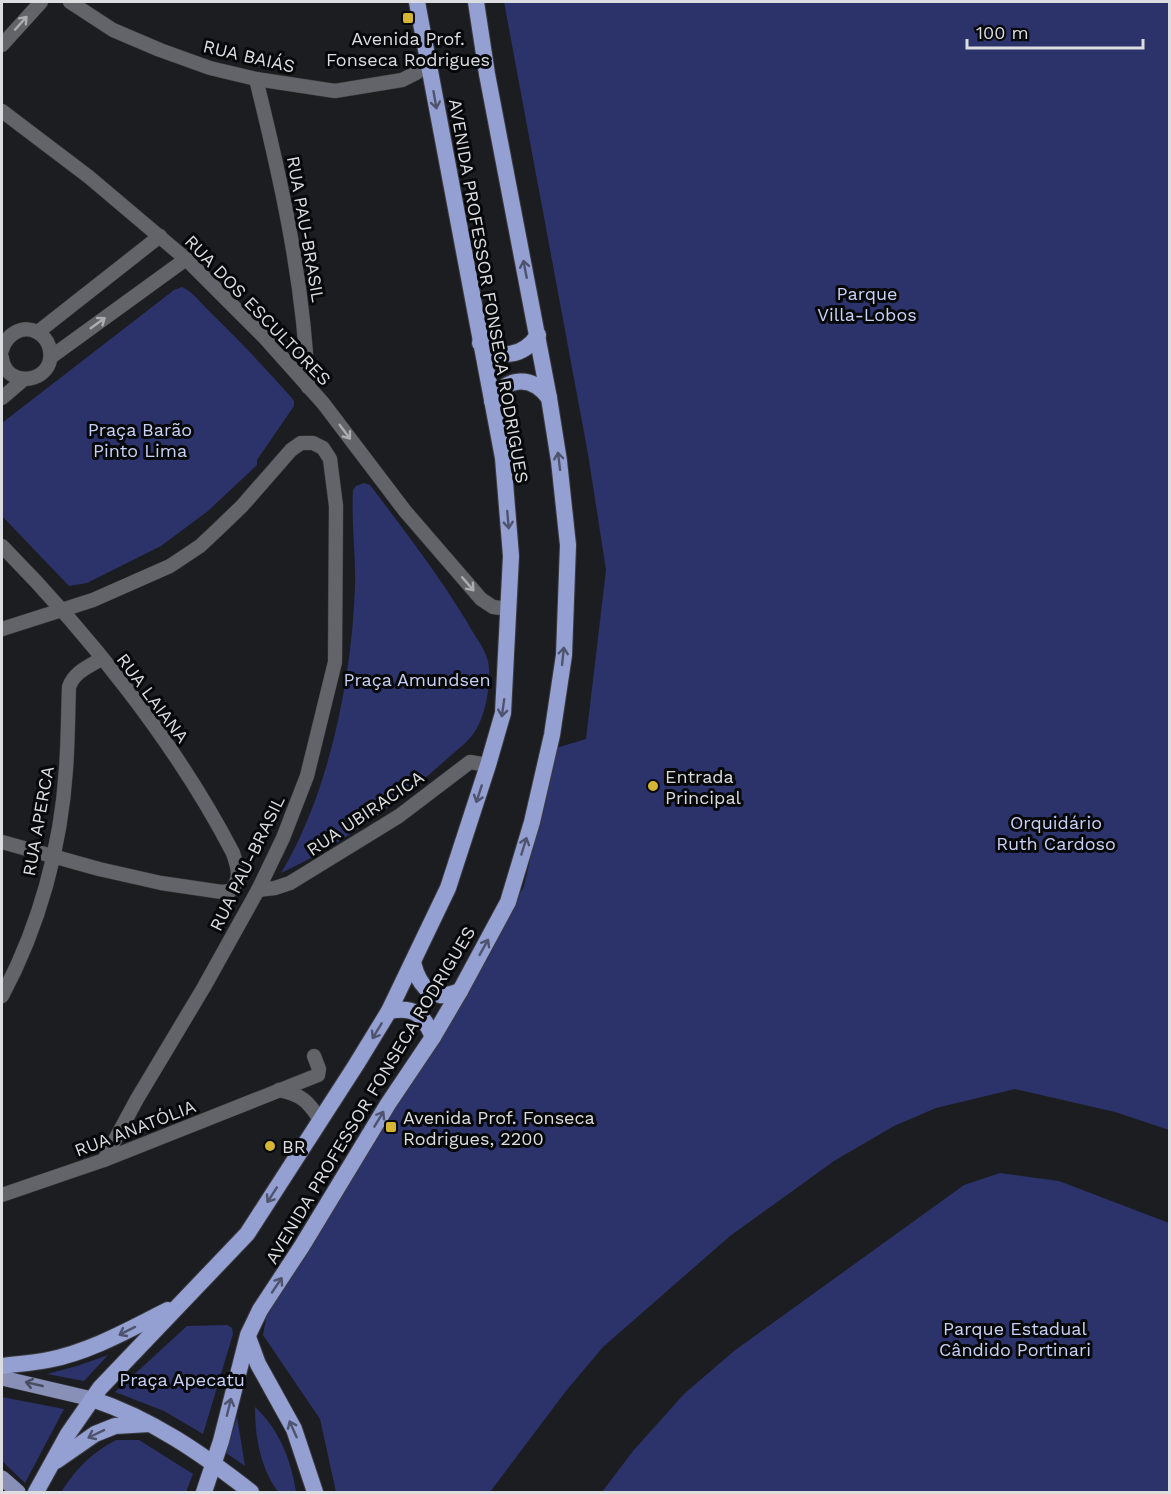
<svg xmlns="http://www.w3.org/2000/svg" width="1171" height="1494" viewBox="0 0 1171 1494" font-family="'Work Sans',sans-serif">
<style>
.green{fill:#2b336a}
.lines{fill:none;stroke-linecap:round;stroke-linejoin:round}
.minor-casing{stroke:#3a3a3e;stroke-width:15}
.primary-casing{stroke:#3a3a3e;stroke-width:16}
.trunk-casing{stroke:#3a3a3e;stroke-width:18}
.minor{stroke:#636469;stroke-width:14}
.primary{stroke:#8890b8;stroke-width:15}
.trunk{stroke:#949fd2;stroke-width:16}
.oneway{stroke:#acadb0}
.oneway2{stroke:#4e546e}
.oneway3{stroke:#484c60}
.poi-dot{fill:#d5b534;stroke:#070809;stroke-width:2}
.labels{text-anchor:middle;dominant-baseline:central;stroke-width:6;stroke-linejoin:round;paint-order:stroke}
.poi-label{font-size:18px;fill:#dcdde0;stroke:#070809;text-anchor:start}
.street-label{font-size:18px;fill:#dcdde0;stroke:#070809}
.park-label{font-size:18px;fill:#c8d1f6;stroke:#070809}
</style>
<rect width="100%" height="100%" fill="#1c1d21"/>
<!-- green -->
<g class="green">
<path d="M504 2H1169V1130L1115 1112 1015 1089 936 1108 894 1126 834 1161 730 1236 603 1347 566 1391 490 1492H336L320 1419 263 1335 268 1308 457 1008 524 886 556 748 586 739 606 570 588 454Z"/>
<path d="M182 287C192 291 202 304 210 312 238 339 265 368 291 397L294 401V406L257 460V465L208 511 161 546 87 583 69 586 2 516V423L174 290Z"/>
<path d="M364 483 370 485C404 530 438 574 467 622 473 634 483 645 487 658 493 675 486 713 477 728 471 740 458 749 449 757 402 800 338 847 281 873 329 794 352 678 355 586 356 554 351 522 353 490L356 486Z"/>
<path d="M1000 1173 1059 1181 1169 1223V1492H602L633 1451 684 1394 734 1351 964 1185Z"/>
<path d="M227 1325 232 1328 233 1334 203 1434 164 1411 115 1392 187 1326Z"/>
<path d="M108 1355 84 1381 47 1374 77 1366Z"/>
<path d="M2 1397 64 1409 25 1483 2 1461Z"/>
<path d="M255 1407C279 1429 291 1460 296 1492H278C260 1467 255 1437 255 1407Z"/>
<path d="M237 1417 245 1466 226 1453Z"/>
<path d="M116 1440H139L193 1474 186 1492H61C77 1468 90 1454 116 1440Z"/>
</g>
<g class="lines">
<defs>
<g id="minor">
<path d="M70 2 113 30 160 50 210 68 256 79 335 91 402 80 416 73 428 63"/>
<path d="M2 45 41 2"/>
<path d="M256 79C281 180 304 283 308 387"/>
<path d="M2 111 89 177 186 259 265 338 323 403 405 511 481 599 493 607 509 609"/>
<path d="M38 332 160 236"/>
<path d="M2 350C6 335 22 324 37 332 44 336 49 343 50 351 55 383 6 390 2 358"/>
<path d="M51 357 186 259"/>
<path d="M2 398 23 380"/>
<path d="M2 546C88 633 176 743 233 853 238 868 242 879 230 891L222 892 161 883 99 869 2 842"/>
<path d="M2 629 93 600 170 566 200 546 216 531 242 506 291 450 301 443H313L323 448 330 459 336 506 335 662 307 776 283 838 258 890 204 987 137 1099 104 1160"/>
<path d="M258 890 275 888 290 883 399 816 470 762 488 765"/>
<path d="M2 996C39 927 61 847 66 769 68 742 68 714 69 687 74 672 88 667 101 659"/>
<path d="M279 1090C301 1094 309 1102 320 1120"/>
<path d="M2 1195 104 1160 318 1075 319 1069 314 1056"/>
</g>
<g id="primary">
<path d="M2 1378 92 1399"/>
<path d="M2 1478 18 1492"/>
</g>
<g id="trunk">
<path d="M480 343C500 360 523 357 538 335"/>
<path d="M492 401C507 376 532 375 549 398"/>
<path d="M413 962C416 976 424 993 440 995 446 996 454 993 460 991"/>
<path d="M389 1011C415 1006 423 1014 433 1037"/>
<path d="M248 1337 258 1364 294 1429 315 1492"/>
<path d="M2 1366C17 1364 33 1363 48 1360 90 1352 130 1329 168 1310"/>
<path d="M92 1399C152 1419 201 1453 251 1492"/>
<path d="M56 1461 95 1434 115 1426 149 1424"/>
<path d="M36 1492 68 1434 100 1388 247 1234 356 1065 389 1011 448 888 488 765 503 713 511 556 503 458 417 2"/>
<path d="M204 1492 221 1441 248 1335 260 1310 302 1246 388 1104 433 1037 460 991 508 902 532 822 552 735 564 655 568 545 559 461 549 398 487 74 476 2"/>
</g>
</defs>
<!-- minor casing -->
<use href="#minor" class="minor-casing"/>
<!-- primary casing -->
<use href="#primary" class="primary-casing"/>
<!-- trunk casing -->
<use href="#trunk" class="trunk-casing"/>
<!-- minor -->
<use href="#minor" class="minor"/>
<!-- primary -->
<use href="#primary" class="primary"/>
<!-- trunk -->
<use href="#trunk" class="trunk"/>
</g>
<!-- one-way arrows -->
<defs><path id="oneway-shaft" d="M-6 0H5M1.5-3L5.5 0L1.5 3" fill="none" stroke-width="1.6" stroke-linecap="round" stroke-linejoin="round" transform="scale(1.5)"/></defs>
<g class="oneway">
<use href="#oneway-shaft" transform="translate(21 23) rotate(-48)"/>
<use href="#oneway-shaft" transform="translate(98 323) rotate(-36)"/>
<use href="#oneway-shaft" transform="translate(345 432) rotate(53)"/>
<use href="#oneway-shaft" transform="translate(468 584) rotate(49)"/>
</g>
<g class="oneway2">
<use href="#oneway-shaft" transform="translate(435 100) rotate(80)"/>
<use href="#oneway-shaft" transform="translate(525 269) rotate(-101)"/>
<use href="#oneway-shaft" transform="translate(559 461) rotate(-97)"/>
<use href="#oneway-shaft" transform="translate(508 520) rotate(85)"/>
<use href="#oneway-shaft" transform="translate(563 656) rotate(-84)"/>
<use href="#oneway-shaft" transform="translate(503 708) rotate(98)"/>
<use href="#oneway-shaft" transform="translate(479 794) rotate(108)"/>
<use href="#oneway-shaft" transform="translate(524 846) rotate(-73)"/>
<use href="#oneway-shaft" transform="translate(484 947) rotate(-61)"/>
<use href="#oneway-shaft" transform="translate(377 1031) rotate(121)"/>
<use href="#oneway-shaft" transform="translate(379 1119) rotate(-59)"/>
<use href="#oneway-shaft" transform="translate(272 1195) rotate(123)"/>
<use href="#oneway-shaft" transform="translate(277 1285) rotate(-56)"/>
<use href="#oneway-shaft" transform="translate(127 1331) rotate(153)"/>
<use href="#oneway-shaft" transform="translate(229 1407) rotate(-76)"/>
<use href="#oneway-shaft" transform="translate(293 1429) rotate(-114)"/>
<use href="#oneway-shaft" transform="translate(96 1434) rotate(154)"/>
</g>
<use class="oneway3" href="#oneway-shaft" transform="translate(34 1384) rotate(-167)"/>
<!-- markers -->
<g class="poi-dot">
<rect x="402" y="12" width="12" height="12" rx="3"/>
<circle cx="653" cy="786" r="6"/>
<rect x="385" y="1121" width="12" height="12" rx="3"/>
<circle cx="270" cy="1146" r="6"/>
</g>
<g class="labels">
<!-- poi labels -->
<g class="poi-label">
<text x="408" y="38" text-anchor="middle">Avenida Prof.<tspan x="408" dy="21">Fonseca Rodrigues</tspan></text>
<text x="665" y="776">Entrada<tspan x="665" dy="21">Principal</tspan></text>
<text x="403" y="1117">Avenida Prof. Fonseca<tspan x="403" dy="21">Rodrigues, 2200</tspan></text>
<text x="282" y="1146">BR</text>
</g>
<!-- street labels -->
<g class="street-label">
<text transform="translate(249 56) rotate(13)">RUA BAIÁS</text>
<text transform="translate(306 229) rotate(80)">RUA PAU-BRASIL</text>
<text transform="translate(489 291) rotate(80)">AVENIDA PROFESSOR FONSECA RODRIGUES</text>
<text transform="translate(258 310) rotate(46)">RUA DOS ESCULTORES</text>
<text transform="translate(153 698) rotate(53)">RUA LAIANA</text>
<text transform="translate(365 813) rotate(-34)">RUA UBIRACICA</text>
<text transform="translate(38 821) rotate(-80)">RUA APERCA</text>
<text transform="translate(247 863) rotate(-64)">RUA PAU-BRASIL</text>
<text transform="translate(370 1095) rotate(-59)">AVENIDA PROFESSOR FONSECA RODRIGUES</text>
<text transform="translate(135 1128) rotate(-21)">RUA ANATÓLIA</text>
</g>
<!-- park labels -->
<g class="park-label">
<text x="867" y="293">Parque<tspan x="867" dy="21">Villa-Lobos</tspan></text>
<text x="140" y="429">Praça Barão<tspan x="140" dy="21">Pinto Lima</tspan></text>
<text x="417" y="679">Praça Amundsen</text>
<text x="1056" y="822">Orquidário<tspan x="1056" dy="21">Ruth Cardoso</tspan></text>
<text x="1015" y="1328">Parque Estadual<tspan x="1015" dy="21">Cândido Portinari</tspan></text>
<text x="182" y="1379">Praça Apecatu</text>
</g>
</g>
<!-- border -->
<rect width="1171" height="1494" fill="none" stroke="#dcdde0" stroke-width="6"/>
<!-- scale -->
<path d="M967 39v9h176v-9" fill="none" stroke="#dcdde0" stroke-width="3"/>
<text x="976" y="39" font-size="18" fill="#dcdde0" stroke="#070809" stroke-width="4.5" paint-order="stroke">100 m</text>
</svg>
